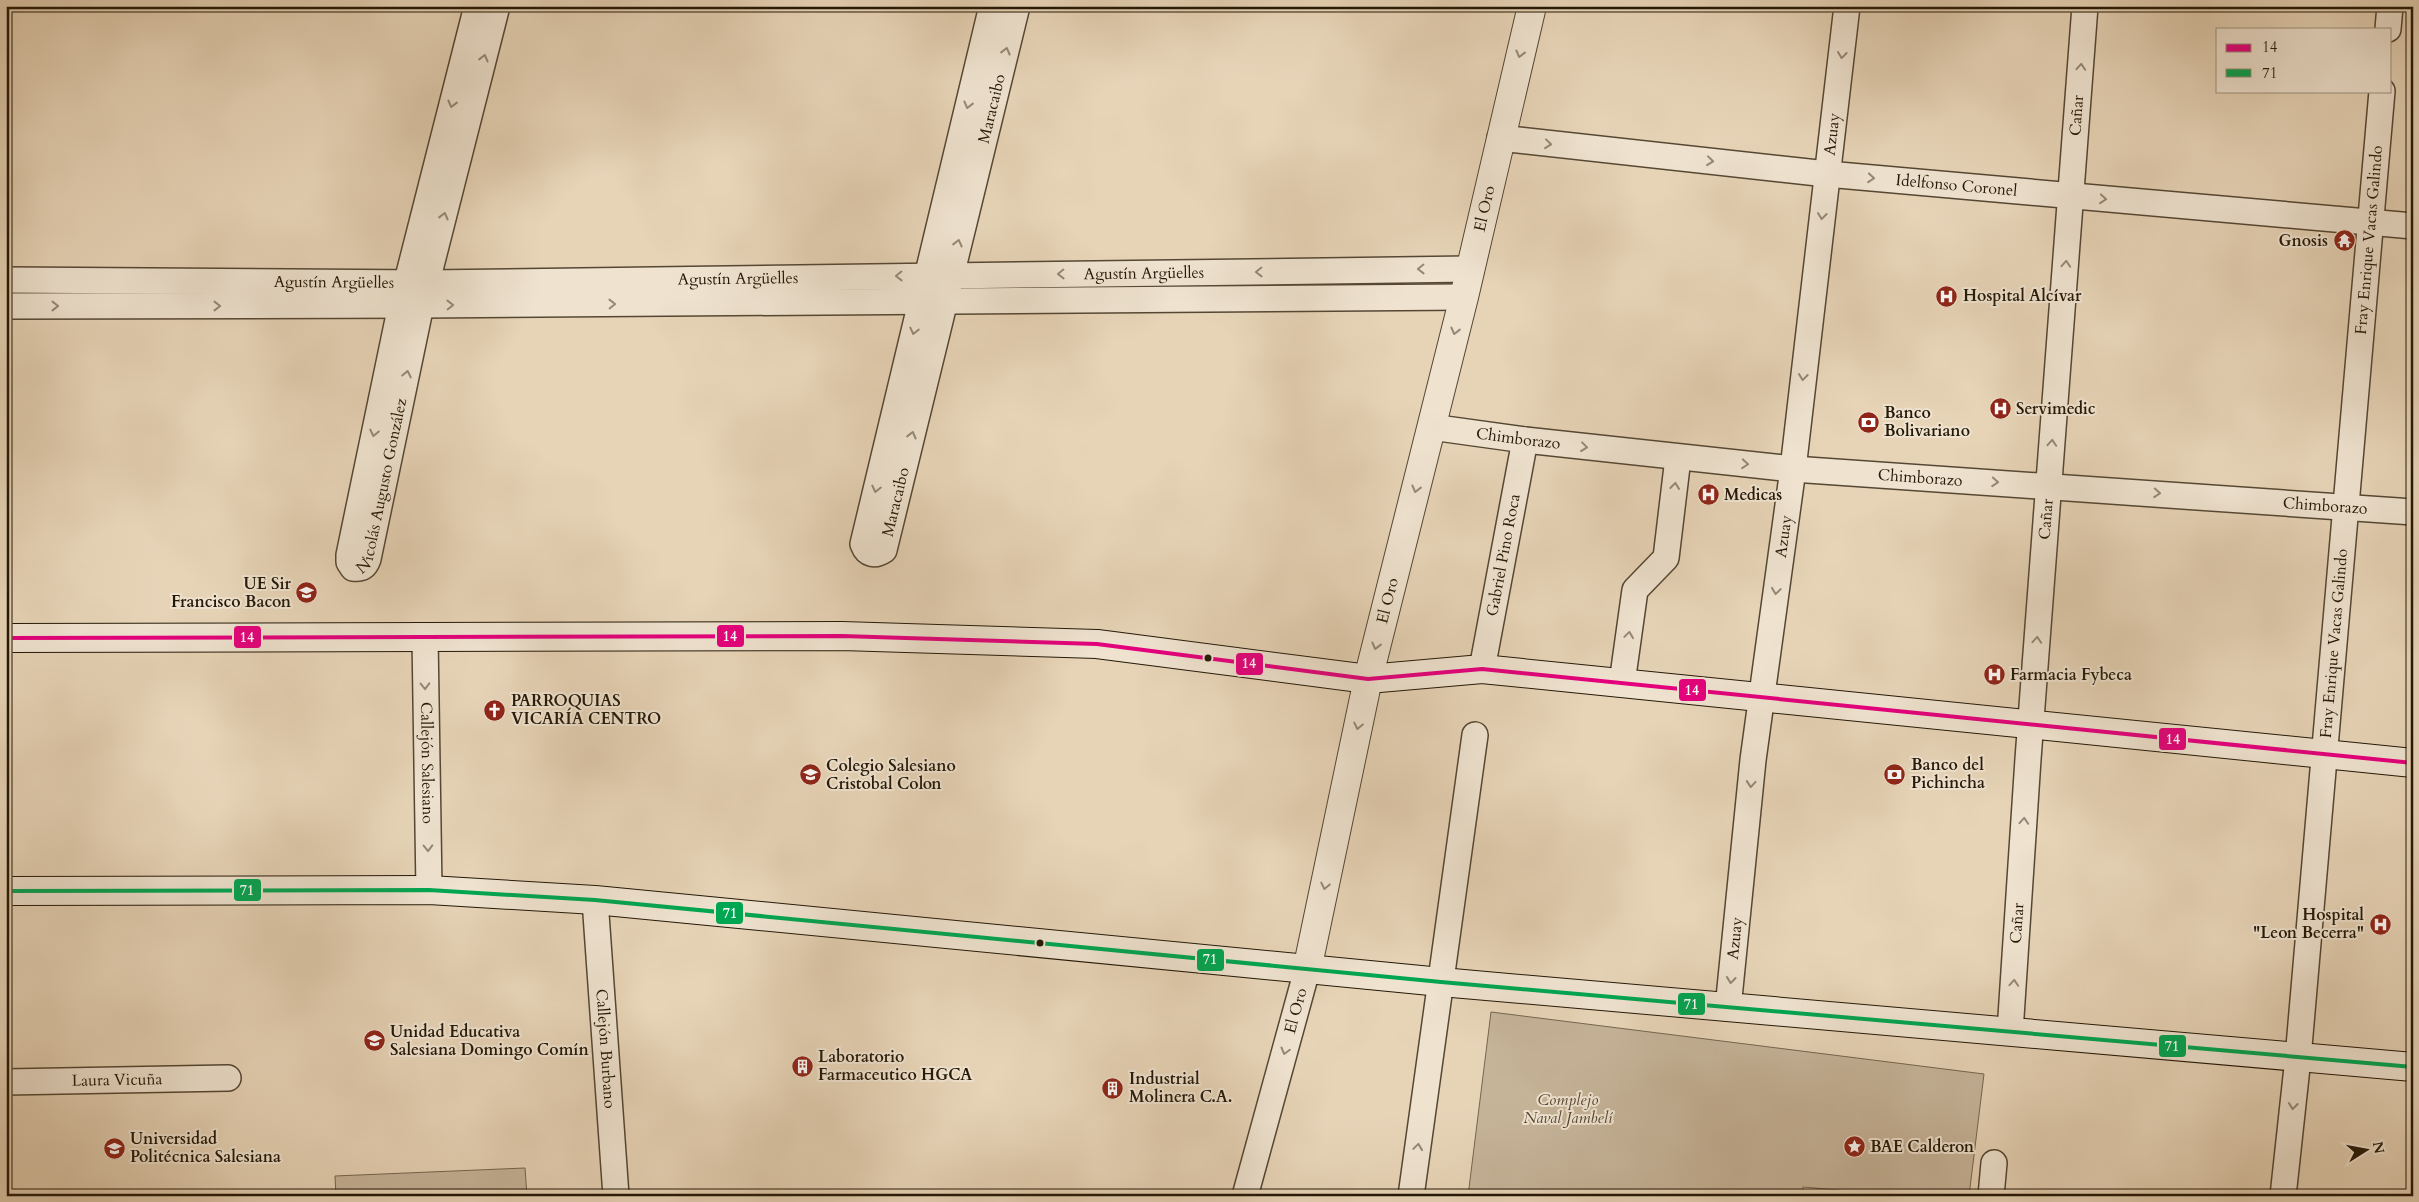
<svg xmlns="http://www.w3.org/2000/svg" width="2419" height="1202" viewBox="0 0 2419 1202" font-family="Cardo,serif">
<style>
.green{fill:#c6b499;stroke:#756650}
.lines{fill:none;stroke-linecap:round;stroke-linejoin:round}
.minor-casing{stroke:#554733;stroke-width:28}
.tertiary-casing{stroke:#554733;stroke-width:30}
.secondary-casing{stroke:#241807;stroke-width:30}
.minor{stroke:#efe3d0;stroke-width:25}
.tertiary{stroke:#efe3d0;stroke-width:28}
.secondary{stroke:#efe3d0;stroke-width:28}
.bus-1-casing{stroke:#efe3d0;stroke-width:8}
.bus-2-casing{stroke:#efe3d0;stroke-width:8}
.bus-1{stroke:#e5007d;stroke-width:4}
.bus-2{stroke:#00a651;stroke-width:4}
.oneway{stroke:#948876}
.bus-dot{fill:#241807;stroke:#efe3d0;stroke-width:2}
.labels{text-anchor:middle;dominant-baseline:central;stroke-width:4;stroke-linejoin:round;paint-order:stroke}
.street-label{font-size:16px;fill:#241807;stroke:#efe3d0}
.poi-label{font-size:16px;font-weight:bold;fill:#241807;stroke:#efe3d0;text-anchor:start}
.park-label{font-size:16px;font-style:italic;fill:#554733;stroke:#efe3d0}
.line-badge{stroke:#efe3d0;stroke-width:2}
.badge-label{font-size:14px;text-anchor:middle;font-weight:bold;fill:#fff}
</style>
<rect width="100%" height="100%" fill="#e7d4b7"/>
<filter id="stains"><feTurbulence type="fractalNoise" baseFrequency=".004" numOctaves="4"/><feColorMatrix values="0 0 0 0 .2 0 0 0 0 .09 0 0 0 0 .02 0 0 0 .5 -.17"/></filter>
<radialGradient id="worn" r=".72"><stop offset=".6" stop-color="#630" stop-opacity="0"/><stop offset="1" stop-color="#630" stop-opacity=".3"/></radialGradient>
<!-- green -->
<g class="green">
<path d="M1491 1012 1984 1074 1969 1196H1910L1803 1187 1802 1196H1468Z"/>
<path d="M525 1168 527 1196H336L335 1176Z"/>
</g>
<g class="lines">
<defs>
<g id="minor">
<path id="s1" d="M477 6 401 305 349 555V562L353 568C362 569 365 567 368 559L421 305 497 6"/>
<path id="s2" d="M992 6 863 544C867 555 875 556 884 550L1017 6"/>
<path d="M2388 29 2390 6"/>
<path id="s3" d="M1500 138 1827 174 2413 226"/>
<path id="s4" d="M6 280 427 283 1470 269"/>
<path d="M6 306 421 305 1464 297"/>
<path id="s5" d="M1431 427 1525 440 1793 469 2413 512"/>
<path id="s6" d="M425 637 429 890"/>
<path id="s7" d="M1482 669 1525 440"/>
<path d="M1622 683 1635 590 1666 558 1678 458"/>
<path id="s8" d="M595 900 616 1196"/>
<path id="s9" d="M1728 1008 1753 760 1793 469 1847 6"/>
<path id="s10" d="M2010 1032 2028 759 2085 6"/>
<path id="s11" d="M6 1082 228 1078"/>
<path id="s12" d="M1245 1196 1307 970"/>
<path d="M1411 1196 1475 735"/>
<path d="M1991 1196 1994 1163"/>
<path id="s13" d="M2283 1196 2298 1058 2382 91"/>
</g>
<g id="tertiary">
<path id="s14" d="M1307 970 1368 679 1464 297 1532 6"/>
</g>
<g id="secondary">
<path d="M6 638 842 636 1097 644 1368 679 1482 669 2413 763"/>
<path d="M6 891 429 890 595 900 1441 982 2413 1067"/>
</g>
</defs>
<!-- minor casing -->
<use href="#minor" class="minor-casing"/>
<!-- tertiary casing -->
<use href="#tertiary" class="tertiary-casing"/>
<!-- secondary casing -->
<use href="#secondary" class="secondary-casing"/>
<!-- minor -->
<use href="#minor" class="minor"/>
<!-- tertiary -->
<use href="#tertiary" class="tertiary"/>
<!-- secondary -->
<use href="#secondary" class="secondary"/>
<defs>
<path id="bus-1" d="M6 638 842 636 1097 644 1368 679 1482 669 2413 763"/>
<path id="bus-2" d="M6 891 429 890 595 900 1441 982 2413 1067"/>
</defs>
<!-- bus-1 casing -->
<use href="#bus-1" class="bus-1-casing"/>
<!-- bus-2 casing -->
<use href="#bus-2" class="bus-2-casing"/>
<!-- bus-1 -->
<use href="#bus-1" class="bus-1"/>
<!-- bus-2 -->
<use href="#bus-2" class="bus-2"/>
</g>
<!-- one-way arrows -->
<defs><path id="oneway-chevron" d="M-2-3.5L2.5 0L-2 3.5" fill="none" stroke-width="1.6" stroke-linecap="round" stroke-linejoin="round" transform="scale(1.25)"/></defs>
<g class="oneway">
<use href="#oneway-chevron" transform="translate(1006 51) rotate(-76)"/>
<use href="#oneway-chevron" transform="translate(1520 54) rotate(104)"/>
<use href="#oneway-chevron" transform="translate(1842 55) rotate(97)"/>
<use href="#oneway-chevron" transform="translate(484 58) rotate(-76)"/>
<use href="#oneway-chevron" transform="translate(2081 67) rotate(-86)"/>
<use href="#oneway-chevron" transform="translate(452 104) rotate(104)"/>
<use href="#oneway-chevron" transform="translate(968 105) rotate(104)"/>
<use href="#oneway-chevron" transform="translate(1548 144) rotate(6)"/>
<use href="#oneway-chevron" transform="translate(1710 161) rotate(6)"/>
<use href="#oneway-chevron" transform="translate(1871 178) rotate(5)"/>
<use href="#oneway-chevron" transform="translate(2103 199) rotate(5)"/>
<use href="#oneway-chevron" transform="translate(444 216) rotate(-76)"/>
<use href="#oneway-chevron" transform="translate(1822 216) rotate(97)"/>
<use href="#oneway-chevron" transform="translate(958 243) rotate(-76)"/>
<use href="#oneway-chevron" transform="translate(2066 264) rotate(-86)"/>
<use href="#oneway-chevron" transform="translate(1421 269) rotate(179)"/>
<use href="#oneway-chevron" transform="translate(1259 272) rotate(179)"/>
<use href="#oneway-chevron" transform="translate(1061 274) rotate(179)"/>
<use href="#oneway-chevron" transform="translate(899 276) rotate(179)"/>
<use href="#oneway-chevron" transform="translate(612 304) rotate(-1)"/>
<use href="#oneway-chevron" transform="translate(450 305) rotate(-1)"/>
<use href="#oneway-chevron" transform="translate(55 306)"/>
<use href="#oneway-chevron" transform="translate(217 306)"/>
<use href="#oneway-chevron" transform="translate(914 331) rotate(103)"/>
<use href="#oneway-chevron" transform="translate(1455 331) rotate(104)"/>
<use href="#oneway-chevron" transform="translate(407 374) rotate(-78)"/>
<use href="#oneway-chevron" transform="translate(1803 377) rotate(97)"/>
<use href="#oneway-chevron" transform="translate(374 433) rotate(102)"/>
<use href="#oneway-chevron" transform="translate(912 435) rotate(-76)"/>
<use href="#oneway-chevron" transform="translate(2052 443) rotate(-86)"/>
<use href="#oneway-chevron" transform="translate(1584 447) rotate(7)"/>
<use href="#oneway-chevron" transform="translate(1745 464) rotate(5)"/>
<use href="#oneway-chevron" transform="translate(1995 482) rotate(4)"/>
<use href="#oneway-chevron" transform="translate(1675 486) rotate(-83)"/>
<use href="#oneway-chevron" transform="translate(876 489) rotate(103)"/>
<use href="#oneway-chevron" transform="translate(1416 489) rotate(104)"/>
<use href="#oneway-chevron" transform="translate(2157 493) rotate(4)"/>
<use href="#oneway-chevron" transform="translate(1776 591) rotate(98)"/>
<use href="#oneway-chevron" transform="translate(1629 635) rotate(-82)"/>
<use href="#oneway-chevron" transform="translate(2037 640) rotate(-86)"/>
<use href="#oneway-chevron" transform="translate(1376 646) rotate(104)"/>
<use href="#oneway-chevron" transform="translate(425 686) rotate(89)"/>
<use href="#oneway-chevron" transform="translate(1358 726) rotate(102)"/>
<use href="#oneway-chevron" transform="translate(1751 784) rotate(95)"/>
<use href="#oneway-chevron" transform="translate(2024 821) rotate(-86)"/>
<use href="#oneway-chevron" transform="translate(428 848) rotate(89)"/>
<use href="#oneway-chevron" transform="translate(1325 886) rotate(102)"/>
<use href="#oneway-chevron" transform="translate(1731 980) rotate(96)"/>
<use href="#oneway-chevron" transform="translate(2014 983) rotate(-86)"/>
<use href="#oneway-chevron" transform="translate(1285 1051) rotate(105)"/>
<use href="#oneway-chevron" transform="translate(2293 1106) rotate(96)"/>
<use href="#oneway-chevron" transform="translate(1418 1147) rotate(-82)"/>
</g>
<!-- icons -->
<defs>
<symbol id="temple-disc" viewBox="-11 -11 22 22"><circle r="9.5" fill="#8f2418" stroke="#efe3d0"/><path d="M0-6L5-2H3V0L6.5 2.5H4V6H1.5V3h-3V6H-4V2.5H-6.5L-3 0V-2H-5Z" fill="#fff"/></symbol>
<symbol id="hospital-disc" viewBox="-11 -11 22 22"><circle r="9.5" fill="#8f2418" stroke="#efe3d0"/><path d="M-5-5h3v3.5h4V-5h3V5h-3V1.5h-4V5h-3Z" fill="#fff"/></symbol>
<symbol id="bank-disc" viewBox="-11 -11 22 22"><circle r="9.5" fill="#8f2418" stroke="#efe3d0"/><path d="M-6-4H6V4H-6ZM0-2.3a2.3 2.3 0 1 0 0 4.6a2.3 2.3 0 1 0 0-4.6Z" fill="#fff"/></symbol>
<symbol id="school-disc" viewBox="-11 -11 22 22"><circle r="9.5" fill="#8f2418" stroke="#efe3d0"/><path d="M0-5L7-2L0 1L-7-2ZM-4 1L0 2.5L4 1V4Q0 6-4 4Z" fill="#fff"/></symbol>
<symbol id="church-disc" viewBox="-11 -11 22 22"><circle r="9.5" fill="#8f2418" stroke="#efe3d0"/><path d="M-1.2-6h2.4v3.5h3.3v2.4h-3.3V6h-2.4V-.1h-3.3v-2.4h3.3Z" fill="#fff"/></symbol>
<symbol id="building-disc" viewBox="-11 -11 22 22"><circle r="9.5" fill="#8f2418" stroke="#efe3d0"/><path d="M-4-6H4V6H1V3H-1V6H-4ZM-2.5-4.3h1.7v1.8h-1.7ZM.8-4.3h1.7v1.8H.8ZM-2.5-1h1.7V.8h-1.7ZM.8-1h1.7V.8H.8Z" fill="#fff"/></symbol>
<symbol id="sight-disc" viewBox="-11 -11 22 22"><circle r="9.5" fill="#8f2418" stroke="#efe3d0"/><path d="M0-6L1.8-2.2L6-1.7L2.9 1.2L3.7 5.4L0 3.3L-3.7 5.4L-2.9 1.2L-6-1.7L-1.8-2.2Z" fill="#fff"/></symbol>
<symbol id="university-disc" viewBox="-11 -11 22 22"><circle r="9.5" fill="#8f2418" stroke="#efe3d0"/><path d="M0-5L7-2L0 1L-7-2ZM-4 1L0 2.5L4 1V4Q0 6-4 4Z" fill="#fff"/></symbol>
</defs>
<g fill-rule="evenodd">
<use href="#temple-disc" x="2332" y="228" width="25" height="25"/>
<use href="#hospital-disc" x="1934" y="284" width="25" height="25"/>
<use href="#hospital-disc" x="1988" y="396" width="25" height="25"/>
<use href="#bank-disc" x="1856" y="410" width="25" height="25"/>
<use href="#hospital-disc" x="1696" y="482" width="25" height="25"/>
<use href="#school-disc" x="294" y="580" width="25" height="25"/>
<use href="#hospital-disc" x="1982" y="662" width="25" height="25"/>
<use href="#church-disc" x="482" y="698" width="25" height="25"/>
<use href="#bank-disc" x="1882" y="762" width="25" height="25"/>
<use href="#school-disc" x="798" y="762" width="25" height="25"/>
<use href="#hospital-disc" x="2368" y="912" width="25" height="25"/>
<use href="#school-disc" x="362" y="1028" width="25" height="25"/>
<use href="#building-disc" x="790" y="1054" width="25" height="25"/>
<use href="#building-disc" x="1100" y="1076" width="25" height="25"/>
<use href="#sight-disc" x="1842" y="1134" width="25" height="25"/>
<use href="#university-disc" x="102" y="1136" width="25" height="25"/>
</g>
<!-- markers -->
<g class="bus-dot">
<circle cx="1208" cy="658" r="4.5"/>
<circle cx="1040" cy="943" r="4.5"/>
</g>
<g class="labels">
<!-- street labels -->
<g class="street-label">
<text stroke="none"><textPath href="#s2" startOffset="1034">Maracaibo</textPath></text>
<text stroke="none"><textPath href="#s10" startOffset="919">Cañar</textPath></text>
<text stroke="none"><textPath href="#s9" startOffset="880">Azuay</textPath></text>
<text stroke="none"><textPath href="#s3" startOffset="459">Idelfonso Coronel</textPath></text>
<text stroke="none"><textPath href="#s14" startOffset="782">El Oro</textPath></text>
<text stroke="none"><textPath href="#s13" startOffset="960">Fray Enrique Vacas Galindo</textPath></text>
<text stroke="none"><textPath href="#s4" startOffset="1138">Agustín Argüelles</textPath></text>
<text stroke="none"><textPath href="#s4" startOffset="732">Agustín Argüelles</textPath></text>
<text stroke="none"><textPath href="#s4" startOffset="328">Agustín Argüelles</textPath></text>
<text stroke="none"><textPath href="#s5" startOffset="88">Chimborazo</textPath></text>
<text stroke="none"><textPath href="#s5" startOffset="492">Chimborazo</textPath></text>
<text stroke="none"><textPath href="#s1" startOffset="672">Nicolás Augusto González</textPath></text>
<text stroke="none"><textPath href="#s2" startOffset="629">Maracaibo</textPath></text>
<text stroke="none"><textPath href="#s5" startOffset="898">Chimborazo</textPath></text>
<text stroke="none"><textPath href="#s10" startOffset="514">Cañar</textPath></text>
<text stroke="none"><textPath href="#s9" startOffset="475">Azuay</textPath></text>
<text stroke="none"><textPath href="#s7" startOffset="116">Gabriel Pino Roca</textPath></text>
<text stroke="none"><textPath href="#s14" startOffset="378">El Oro</textPath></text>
<text stroke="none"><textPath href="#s13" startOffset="555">Fray Enrique Vacas Galindo</textPath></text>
<text stroke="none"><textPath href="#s6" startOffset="126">Callejón Salesiano</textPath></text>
<text stroke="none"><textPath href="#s10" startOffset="109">Cañar</textPath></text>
<text stroke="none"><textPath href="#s9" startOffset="70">Azuay</textPath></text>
<text stroke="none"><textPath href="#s12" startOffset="192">El Oro</textPath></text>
<text stroke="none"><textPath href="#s8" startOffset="149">Callejón Burbano</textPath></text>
<text stroke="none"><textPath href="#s11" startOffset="111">Laura Vicuña</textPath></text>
</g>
<!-- poi labels -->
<g class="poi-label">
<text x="2328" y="241" text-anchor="end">Gnosis</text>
<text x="1963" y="296">Hospital Alcívar</text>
<text x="2016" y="409">Servimedic</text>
<text x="1884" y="413">Banco<tspan x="1884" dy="18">Bolivariano</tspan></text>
<text x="1724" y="495">Medicas</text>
<text x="291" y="584" text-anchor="end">UE Sir<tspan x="291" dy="18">Francisco Bacon</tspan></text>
<text x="2010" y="675">Farmacia Fybeca</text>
<text x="511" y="701">PARROQUIAS<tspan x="511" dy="18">VICARÍA CENTRO</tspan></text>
<text x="1911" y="765">Banco del<tspan x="1911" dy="18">Pichincha</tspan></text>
<text x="826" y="766">Colegio Salesiano<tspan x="826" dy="18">Cristobal Colon</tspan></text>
<text x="2364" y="915" text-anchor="end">Hospital<tspan x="2364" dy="18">"Leon Becerra"</tspan></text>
<text x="390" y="1032">Unidad Educativa<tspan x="390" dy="18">Salesiana Domingo Comín</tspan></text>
<text x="818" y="1057">Laboratorio<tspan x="818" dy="18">Farmaceutico HGCA</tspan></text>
<text x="1129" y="1079">Industrial<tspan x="1129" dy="18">Molinera C.A.</tspan></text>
<text x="130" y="1139">Universidad<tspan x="130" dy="18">Politécnica Salesiana</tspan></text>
<text x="1870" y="1147">BAE Calderon</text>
</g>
<!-- park labels -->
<g class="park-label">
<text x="1568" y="1100">Complejo<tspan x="1568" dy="18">Naval Jambelí</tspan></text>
</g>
</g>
<g class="line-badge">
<rect x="716" y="624" width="29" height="24" rx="5" fill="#e5007d"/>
<rect x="233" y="625" width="29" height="24" rx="5" fill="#e5007d"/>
<rect x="1235" y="652" width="29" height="24" rx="5" fill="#e5007d"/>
<rect x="1678" y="678" width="29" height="24" rx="5" fill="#e5007d"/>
<rect x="2158" y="727" width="29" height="24" rx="5" fill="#e5007d"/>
<rect x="233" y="878" width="29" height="24" rx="5" fill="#00a651"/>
<rect x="715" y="901" width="29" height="24" rx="5" fill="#00a651"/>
<rect x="1196" y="948" width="29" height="24" rx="5" fill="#00a651"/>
<rect x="1677" y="992" width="29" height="24" rx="5" fill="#00a651"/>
<rect x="2158" y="1034" width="29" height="24" rx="5" fill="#00a651"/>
</g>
<g class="badge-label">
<text x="730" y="641">14</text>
<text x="247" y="642">14</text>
<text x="1249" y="668">14</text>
<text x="1692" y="695">14</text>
<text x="2173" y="744">14</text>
<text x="247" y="895">71</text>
<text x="730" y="918">71</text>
<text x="1210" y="964">71</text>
<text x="1691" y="1009">71</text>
<text x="2172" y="1051">71</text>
</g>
<!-- margin -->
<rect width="2419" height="1202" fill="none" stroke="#e7d4b7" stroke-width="25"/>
<rect x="8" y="8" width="2404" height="1187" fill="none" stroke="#241807" stroke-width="2.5"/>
<rect x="12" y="12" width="2394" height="1177" fill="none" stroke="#241807"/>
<!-- legend -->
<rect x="2216" y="28" width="175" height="65" fill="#efe3d0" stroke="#9e9280"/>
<rect x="2226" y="44" width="25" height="8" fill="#e5007d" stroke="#9e9280"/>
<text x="2262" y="52" font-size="15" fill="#241807">14</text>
<rect x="2226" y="69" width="25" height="8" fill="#00a651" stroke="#9e9280"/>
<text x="2262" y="78" font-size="15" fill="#241807">71</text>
<!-- north arrow -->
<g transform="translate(2366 1150) rotate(79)" stroke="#efe3d0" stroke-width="4" paint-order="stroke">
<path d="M0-4L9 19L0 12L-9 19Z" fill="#241807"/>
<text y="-8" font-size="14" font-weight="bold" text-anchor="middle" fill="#241807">N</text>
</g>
<rect width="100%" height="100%" filter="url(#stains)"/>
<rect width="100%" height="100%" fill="url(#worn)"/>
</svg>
